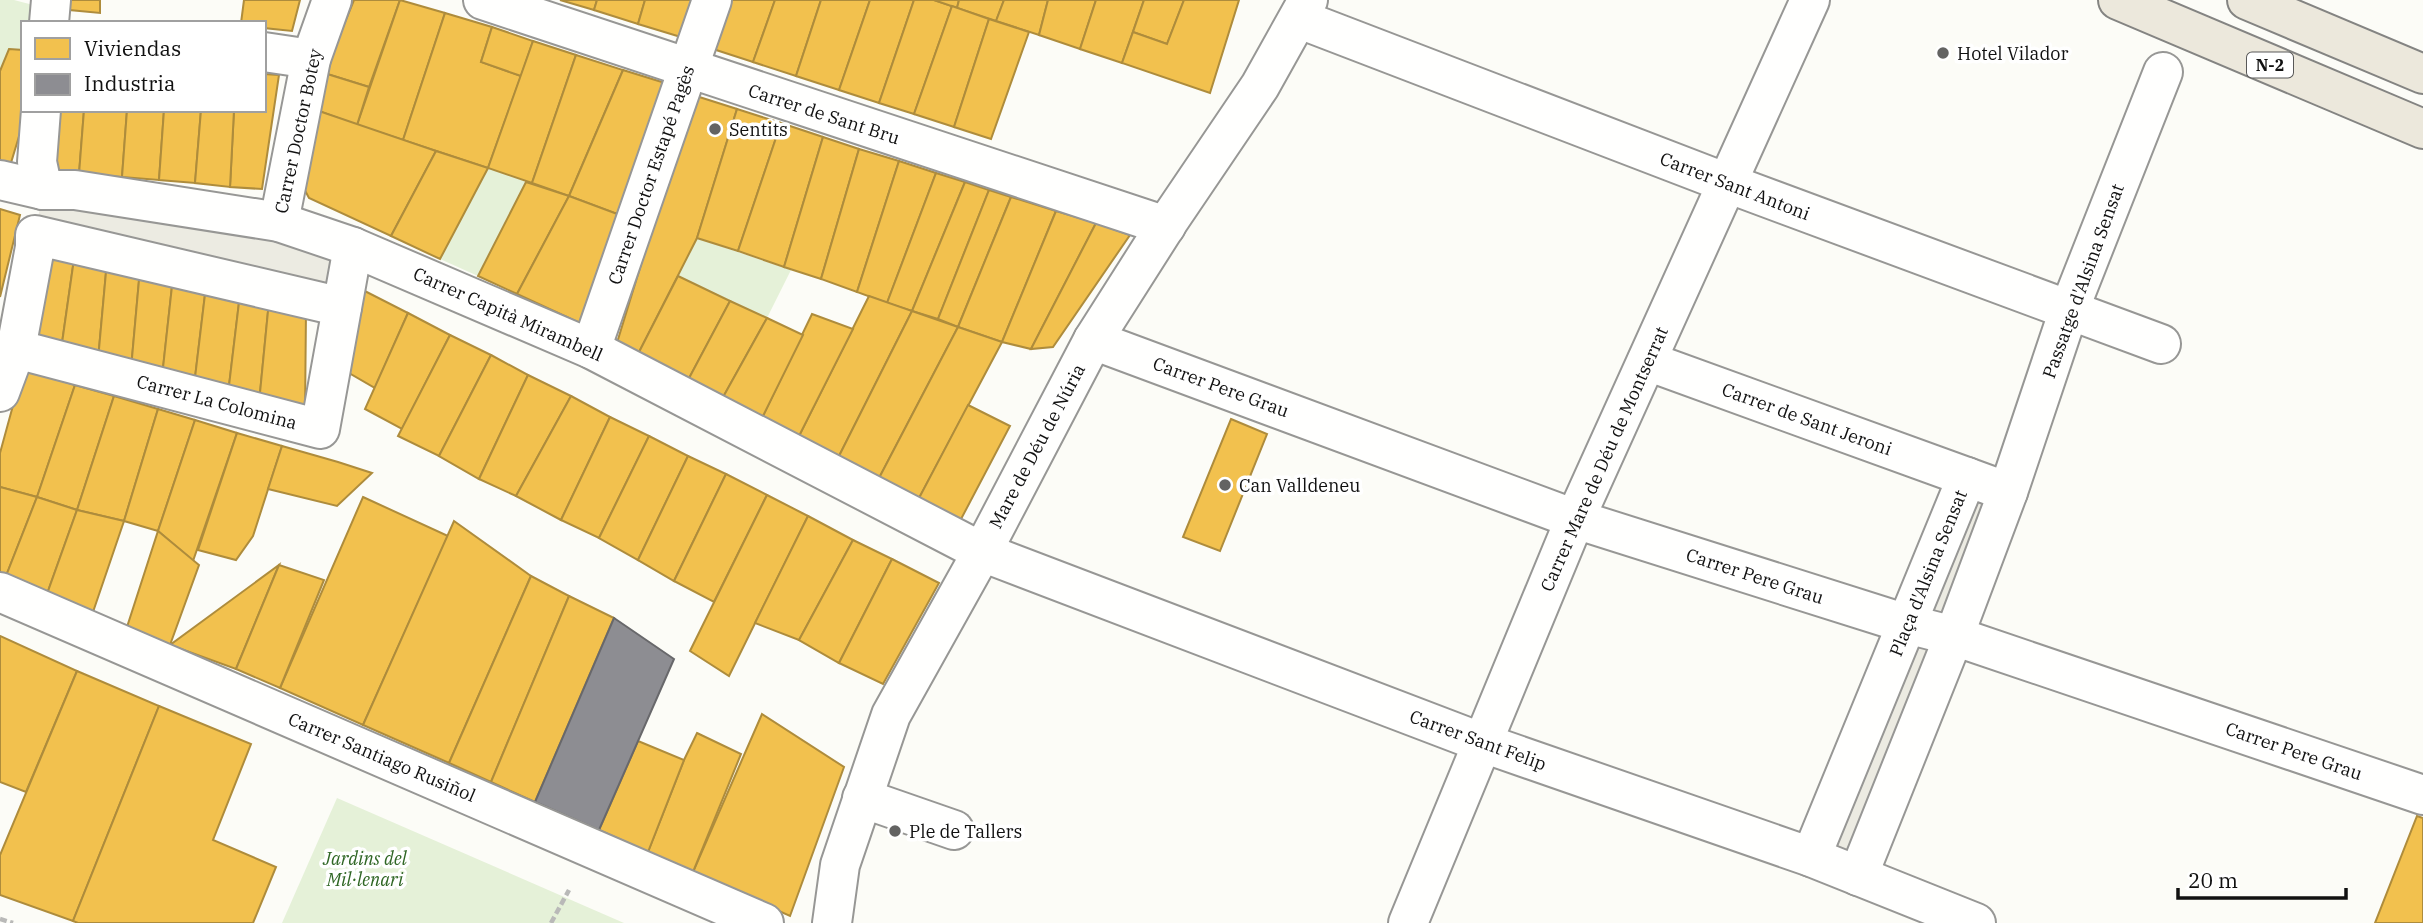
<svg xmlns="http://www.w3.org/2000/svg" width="2423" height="923" viewBox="0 0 2423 923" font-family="'IBM Plex Serif',serif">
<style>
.green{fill:#e5f1d8}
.plaza{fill:#ecebe2}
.homes{fill:#f2c14e;stroke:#ae8c3c;stroke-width:2}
.industry{fill:#8d8d92;stroke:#68686b;stroke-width:2}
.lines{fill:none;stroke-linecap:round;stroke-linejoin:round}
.street-casing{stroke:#979795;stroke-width:42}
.primary-casing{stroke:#848482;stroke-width:42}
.path{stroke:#b9b9b8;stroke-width:4.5;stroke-dasharray:7 3.5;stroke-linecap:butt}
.street{stroke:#fffffe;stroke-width:38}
.primary{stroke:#ece8dc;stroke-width:38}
.poi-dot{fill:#636362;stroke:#fff;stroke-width:2.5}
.labels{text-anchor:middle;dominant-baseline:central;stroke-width:7;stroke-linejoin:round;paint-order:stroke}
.shield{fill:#fff;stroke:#585858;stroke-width:2}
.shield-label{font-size:16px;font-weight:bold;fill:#111}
.poi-label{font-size:18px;fill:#111;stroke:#fff;text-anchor:start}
.street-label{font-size:18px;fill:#111;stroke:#fff}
.park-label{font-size:18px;font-style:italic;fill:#2f6624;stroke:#fff}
</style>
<rect width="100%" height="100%" fill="#fcfcf7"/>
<!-- green -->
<g class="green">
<path d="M0 0H14L37 6 36 23H23V50L9 49 0 71Z"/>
<path d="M488 166 526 182 478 276 440 259Z"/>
<path d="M697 238 791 270 767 318 678 276Z"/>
<path d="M337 798 624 923H282Z"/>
</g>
<!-- plaza -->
<g class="plaza">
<path d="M43 190 353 247 342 307 35 235Z"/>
<path d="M1967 477 2008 492 1858 876 1811 857Z"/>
</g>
<!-- homes -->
<g class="homes">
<path d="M60 0H100V13L59 9Z"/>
<path d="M244 0H300L292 31 264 28V23H241Z"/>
<path d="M354 0H400L369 87 324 73Z"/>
<path d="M400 0 445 13 403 140 357 125Z"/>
<path d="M560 0H597L594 10Z"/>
<path d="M597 0H645L638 24 594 10Z"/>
<path d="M645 0H697L684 38 638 24Z"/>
<path d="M726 0H775L753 62 710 48Z"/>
<path d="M775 0H821L796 76 753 62Z"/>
<path d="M821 0H870L839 90 796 76Z"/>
<path d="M870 0H914L879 103 839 90Z"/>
<path d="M914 0H934L952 6 914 114 879 103Z"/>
<path d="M934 0H959L957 8Z"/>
<path d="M959 0H1004L996 21 957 8Z"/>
<path d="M1004 0H1048L1039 35 996 21Z"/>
<path d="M1048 0H1096L1080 49 1039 35Z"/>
<path d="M1096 0H1144L1122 63 1080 49Z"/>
<path d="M1144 0H1184L1167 44 1133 32Z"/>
<path d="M1184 0H1239L1210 93 1122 63 1133 32 1167 44Z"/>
<path d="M952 6 989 19 954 127 914 114Z"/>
<path d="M445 13 492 27 481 62 521 76 488 168 403 140Z"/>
<path d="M989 19 1029 32 991 139 954 127Z"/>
<path d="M492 27 533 41 521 76 481 62Z"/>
<path d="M533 41 576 55 532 183 488 168Z"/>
<path d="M9 49 23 50V110H27L10 166 0 164V71Z"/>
<path d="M576 55 623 70 569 196 532 183Z"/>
<path d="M623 70 665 83 620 215 569 196Z"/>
<path d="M324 73 369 87 357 125 316 110Z"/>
<path d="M264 74 279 75 262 189 230 187 234 110H264Z"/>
<path d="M693 95 737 109 697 238 637 356 616 346Z"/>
<path d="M737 109 781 123 738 251 697 238Z"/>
<path d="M51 110H84L79 174 46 171Z"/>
<path d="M84 110H127L122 177 79 174Z"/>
<path d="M127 110H164L159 180 122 177Z"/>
<path d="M164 110H201L195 183 159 180Z"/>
<path d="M201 110H234L230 187 195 183Z"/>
<path d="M316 110 436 151 391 236 309 198 300 181Z"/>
<path d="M781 123 823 137 784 267 738 251Z"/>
<path d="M823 137 859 149 821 279 784 267Z"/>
<path d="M859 149 899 161 857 292 821 279Z"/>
<path d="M436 151 488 168 440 259 391 236Z"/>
<path d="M899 161 936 173 887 303 857 292Z"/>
<path d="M936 173 965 182 912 311 887 303Z"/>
<path d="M526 182 569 196 517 294 478 276Z"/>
<path d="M965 182 989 190 938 319 912 311Z"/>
<path d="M989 190 1011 197 958 327 938 319Z"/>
<path d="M569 196 620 215 582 324 517 294Z"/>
<path d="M1011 197 1056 211 1002 342 958 327Z"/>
<path d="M0 209 20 215 0 297Z"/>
<path d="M1056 211 1096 223 1031 349 1002 342Z"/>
<path d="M1096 223 1130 235 1053 347 1031 349Z"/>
<path d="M41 245 75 252 61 350 30 342Z"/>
<path d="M75 252 107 261 98 360 61 350Z"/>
<path d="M107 261 140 269 131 369 98 360Z"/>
<path d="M140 269 173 277 162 377 131 369Z"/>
<path d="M678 276 730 301 687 382 637 356Z"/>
<path d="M173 277 206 286 194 386 162 377Z"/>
<path d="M351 284 408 313 375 388 337 366Z"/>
<path d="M206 286 240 294 228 394 194 386Z"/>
<path d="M240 294 269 301 259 403 228 394Z"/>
<path d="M869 296 912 311 838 458 798 438Z"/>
<path d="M269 301 306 310 305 415 259 403Z"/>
<path d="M730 301 767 318 722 399 687 382Z"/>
<path d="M912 311 958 327 878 480 838 458Z"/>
<path d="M408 313 450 335 402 429 365 409Z"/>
<path d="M812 314 853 329 798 438 761 420Z"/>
<path d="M767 318 803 335 761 420 722 399Z"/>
<path d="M958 327 1002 342 918 500 878 480Z"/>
<path d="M450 335 491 355 439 456 398 436Z"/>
<path d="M491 355 528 375 479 479 439 456Z"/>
<path d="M23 369 75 385 37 497 0 487V453Z"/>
<path d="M528 375 571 396 516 496 479 479Z"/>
<path d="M75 385 114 396 77 510 37 497Z"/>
<path d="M114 396 158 409 124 521 77 510Z"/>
<path d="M571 396 610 417 561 520 516 496Z"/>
<path d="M968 405 1010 426 960 521 918 500Z"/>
<path d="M158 409 195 420 158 531 124 521Z"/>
<path d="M610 417 649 436 599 538 561 520Z"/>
<path d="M1231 419 1267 434 1220 551 1183 537Z"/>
<path d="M195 420 237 433 193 561 158 531Z"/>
<path d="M237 433 282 446 253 536 236 560 198 550Z"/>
<path d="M649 436 688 456 638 560 599 538Z"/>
<path d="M282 446 338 462 372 473 337 506 268 489Z"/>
<path d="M688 456 726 474 674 581 638 560Z"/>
<path d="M726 474 767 495 714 602 674 581Z"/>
<path d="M0 487 37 497 6 576 0 574Z"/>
<path d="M767 495 808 516 729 676 690 651Z"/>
<path d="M37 497 77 510 47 594 6 576Z"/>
<path d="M363 497 448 536 363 725 280 688Z"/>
<path d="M77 510 124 521 93 612 47 594Z"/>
<path d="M808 516 853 540 799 640 755 623Z"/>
<path d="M454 521 531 576 449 763 363 725Z"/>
<path d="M158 531 199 565 170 645 127 627Z"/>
<path d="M853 540 892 559 839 663 799 640Z"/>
<path d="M892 559 939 583 883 684 839 663Z"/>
<path d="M279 565 236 669 170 645Z"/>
<path d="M279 565 324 580 280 688 236 669Z"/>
<path d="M531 576 569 596 491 782 449 763Z"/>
<path d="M569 596 614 618 535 802 491 782Z"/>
<path d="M0 636 77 671 26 792 0 782Z"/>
<path d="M77 671 159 706 73 921 0 895V855Z"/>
<path d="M159 706 251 744 213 840 276 867 253 923H78L73 921Z"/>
<path d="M762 714 844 767 790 916 693 872Z"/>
<path d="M697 733 741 754 693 872 648 852 684 760Z"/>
<path d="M638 741 684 760 648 852 599 830Z"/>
<path d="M2417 816 2423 818V923H2375Z"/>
</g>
<!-- industry -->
<path class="industry" d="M614 618 674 659 599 830 535 802Z"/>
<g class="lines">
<defs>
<g id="street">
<path d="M483 0 1166 226"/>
<path d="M49 23 51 0"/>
<path d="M1310 23 1727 183 2161 344"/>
<path d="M264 52 311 59"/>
<path d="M41 110 37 162 43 190"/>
<path d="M0 180 43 190H75L279 222 353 247 591 349 982 552 1483 743 1811 857 1976 923"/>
<path d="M279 222 311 59 332 0"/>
<path d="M1093 340 1575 519 1907 624 1954 636 2423 795"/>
<path d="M16 349 320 429 353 247"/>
<path d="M591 349 712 0"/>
<path d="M1647 361 1967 477"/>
<path d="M0 392 16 349 35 247V235L342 307"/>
<path d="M0 592 764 923"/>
<path d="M862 798 954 830"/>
<path d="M1811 857 1967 477 2008 492"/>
<path d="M1858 876 1954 636 2008 492 2069 310 2163 72"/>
<path d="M832 923 840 865 891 715 982 552 1093 340 1170 219 1260 86 1308 0"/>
<path d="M1408 923 1575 519 1810 0"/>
</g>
<g id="primary">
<path d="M2118 0 2423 129"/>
<path d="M2247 0 2423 74"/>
</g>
</defs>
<!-- street casing -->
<use href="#street" class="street-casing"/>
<!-- primary casing -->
<use href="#primary" class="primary-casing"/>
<!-- path -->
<g class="path">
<path d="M0 919 13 923"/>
<path d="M551 923 569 890"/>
</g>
<!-- street -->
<use href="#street" class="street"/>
<!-- primary -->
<use href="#primary" class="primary"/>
</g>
<!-- markers -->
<g class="poi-dot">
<circle cx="1943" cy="53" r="7"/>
<circle cx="715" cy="129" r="7"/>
<circle cx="1225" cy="485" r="7"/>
<circle cx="895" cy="831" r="7"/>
</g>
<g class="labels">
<!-- shield labels -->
<rect class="shield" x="2247" y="52.5" width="46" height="25" rx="5"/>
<g class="shield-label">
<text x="2270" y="65">N-2</text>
</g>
<!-- poi labels -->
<g class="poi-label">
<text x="1957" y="53">Hotel Vilador</text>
<text x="729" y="129">Sentits</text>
<text x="1239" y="485">Can Valldeneu</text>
<text x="909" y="831">Ple de Tallers</text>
</g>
<!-- street labels -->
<g class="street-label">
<text transform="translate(824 114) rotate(18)">Carrer de Sant Bru</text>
<text transform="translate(298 131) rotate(-78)">Carrer Doctor Botey</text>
<text transform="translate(651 175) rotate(-71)">Carrer Doctor Estapé Pagès</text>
<text transform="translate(1735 186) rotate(21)">Carrer Sant Antoni</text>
<text transform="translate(2083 281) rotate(-70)">Passatge d'Alsina Sensat</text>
<text transform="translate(508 314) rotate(24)">Carrer Capità Mirambell</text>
<text transform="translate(1221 387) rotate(20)">Carrer Pere Grau</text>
<text transform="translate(217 402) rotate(15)">Carrer La Colomina</text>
<text transform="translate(1807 419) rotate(20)">Carrer de Sant Jeroni</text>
<text transform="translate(1037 446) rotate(-62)">Mare de Déu de Núria</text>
<text transform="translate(1604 459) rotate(-66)">Carrer Mare de Déu de Montserrat</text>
<text transform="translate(1928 573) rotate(-68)">Plaça d'Alsina Sensat</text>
<text transform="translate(1755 576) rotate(18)">Carrer Pere Grau</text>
<text transform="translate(1478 740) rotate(20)">Carrer Sant Felip</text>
<text transform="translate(2294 751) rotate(19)">Carrer Pere Grau</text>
<text transform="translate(382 757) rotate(23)">Carrer Santiago Rusiñol</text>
</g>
<!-- park labels -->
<g class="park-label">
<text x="365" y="858">Jardins del<tspan x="365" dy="21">Mil·lenari</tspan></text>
</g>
</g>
<!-- legend -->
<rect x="21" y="21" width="245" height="91" fill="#ffffff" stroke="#a0a0a0" stroke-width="2"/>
<rect x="35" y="38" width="35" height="21" fill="#f2c14e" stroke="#a0a0a0" stroke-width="2"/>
<text x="84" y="56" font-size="21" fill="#111111">Viviendas</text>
<rect x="35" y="74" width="35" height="21" fill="#8d8d92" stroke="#a0a0a0" stroke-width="2"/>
<text x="84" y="91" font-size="21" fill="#111111">Industria</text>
<!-- scale -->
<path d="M2178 888v10h168v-10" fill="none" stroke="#111111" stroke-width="3.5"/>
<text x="2188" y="888" font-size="21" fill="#111111" stroke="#ffffff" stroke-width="5" paint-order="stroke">20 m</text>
</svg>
